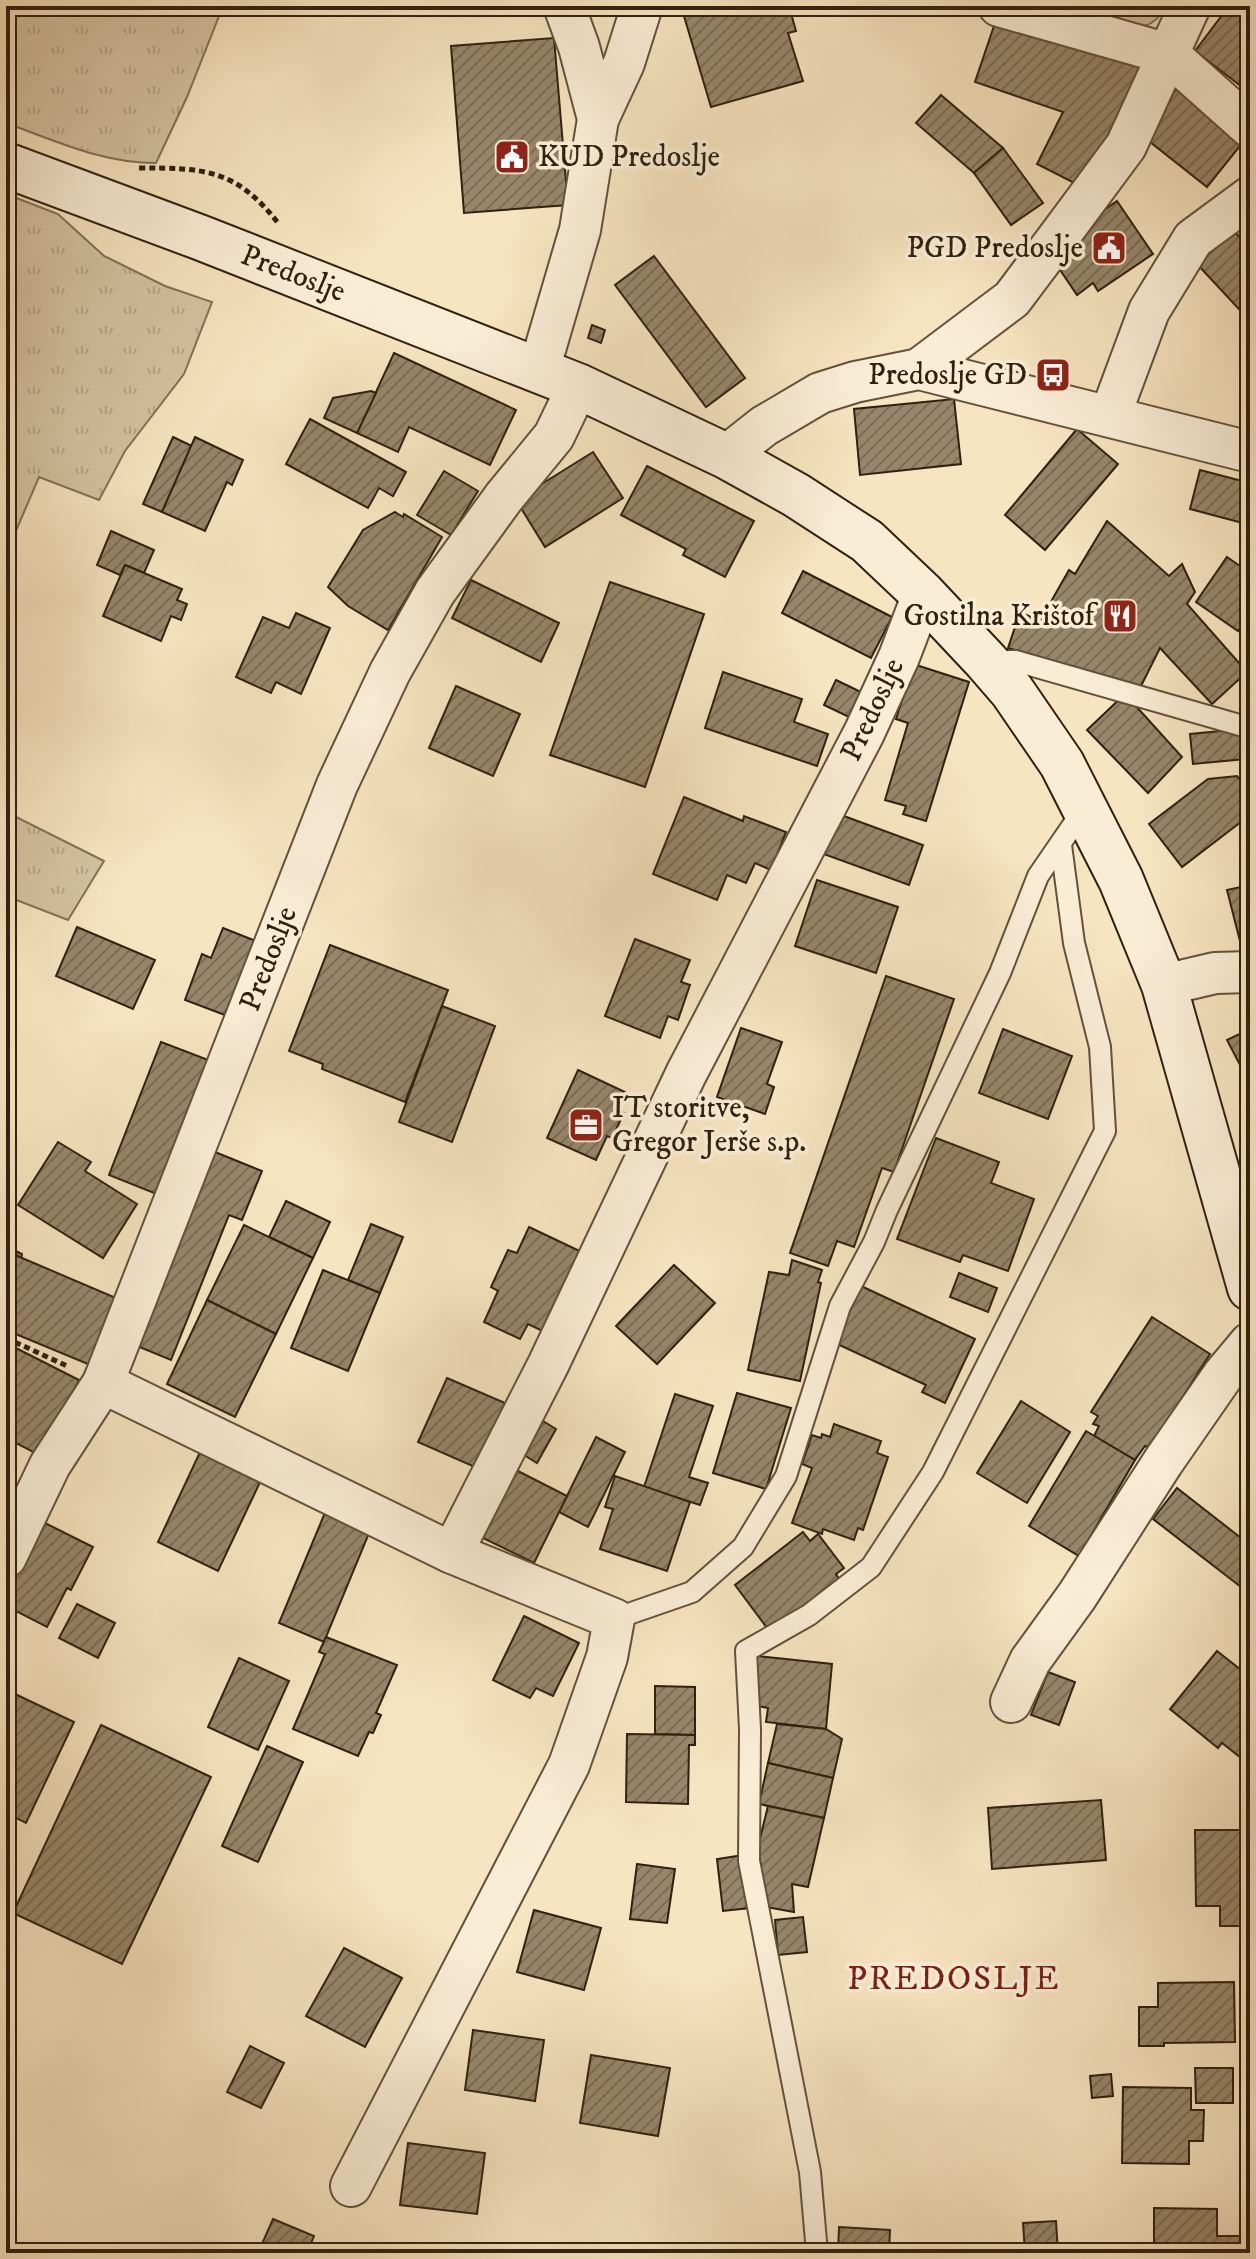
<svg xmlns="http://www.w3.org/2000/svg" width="1256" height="2259" viewBox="0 0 1256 2259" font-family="'IM FELL DW Pica',serif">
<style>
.grass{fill:url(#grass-tufts);stroke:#827258;stroke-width:2}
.building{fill:url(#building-hatch);stroke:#30210f;stroke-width:2}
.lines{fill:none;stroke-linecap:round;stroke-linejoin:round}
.lane-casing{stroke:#62523b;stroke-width:24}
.street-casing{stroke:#62523b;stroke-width:44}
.secondary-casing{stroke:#30210f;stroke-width:48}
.path{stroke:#30210f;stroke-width:5;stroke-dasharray:6 4;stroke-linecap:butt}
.lane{stroke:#faedd6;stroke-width:20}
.street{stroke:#faedd6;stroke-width:40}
.secondary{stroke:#faedd6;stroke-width:44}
.labels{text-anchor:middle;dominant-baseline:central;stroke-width:7;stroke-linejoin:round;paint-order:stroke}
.poi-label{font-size:30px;fill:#30210f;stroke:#faedd6;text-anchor:end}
.street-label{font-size:30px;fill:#30210f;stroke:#faedd6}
.quarter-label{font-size:34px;letter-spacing:2px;fill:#7a1f14;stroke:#faedd6}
</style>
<defs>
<pattern id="grass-tufts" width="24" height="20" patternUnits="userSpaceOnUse" patternTransform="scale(2)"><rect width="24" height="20" fill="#d5c3a2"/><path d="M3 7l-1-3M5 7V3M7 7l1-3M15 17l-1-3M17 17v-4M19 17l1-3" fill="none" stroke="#b7a78a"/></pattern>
<pattern id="building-hatch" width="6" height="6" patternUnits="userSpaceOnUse" patternTransform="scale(2)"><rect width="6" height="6" fill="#97866b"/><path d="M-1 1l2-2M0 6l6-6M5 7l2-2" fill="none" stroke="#7c6d56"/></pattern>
</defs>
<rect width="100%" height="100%" fill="#f7e4c0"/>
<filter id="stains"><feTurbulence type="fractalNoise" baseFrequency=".0025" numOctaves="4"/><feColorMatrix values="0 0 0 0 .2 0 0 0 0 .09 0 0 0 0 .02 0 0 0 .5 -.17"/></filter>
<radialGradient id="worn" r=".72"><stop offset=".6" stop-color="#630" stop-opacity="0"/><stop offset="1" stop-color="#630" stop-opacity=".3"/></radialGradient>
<!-- grass -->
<g class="grass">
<path d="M6 6H223L187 97 156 163C102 163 56 141 6 123Z"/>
<path d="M1050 6H1168C1162 14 1154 24 1144 26 1120 31 1074 12 1050 6Z"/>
<path d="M6 194 58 214 104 256 165 286 212 302 184 374 125 451 99 500 39 477 6 554Z"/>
<path d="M6 789 13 792 8 813 104 861 68 920 6 896Z"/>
</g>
<!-- building -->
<g class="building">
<path d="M681 6H789L796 31 788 33 803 81 711 107Z"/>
<path d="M1229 6H1250V93L1195 51Z"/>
<path d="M997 17 1147 69 1086 189 1037 164 1063 112 975 82Z"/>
<path d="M554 38 568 205 464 213 451 46Z"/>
<path d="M1181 83 1248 136 1207 187 1140 134Z"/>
<path d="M941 95 1003 148 974 173 916 123Z"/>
<path d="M1003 148 1043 203 1011 225 974 173Z"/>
<path d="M1117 201 1153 254 1098 291 1093 283 1077 295 1054 261 1063 239Z"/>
<path d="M1233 230 1246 244 1250 240V321L1197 264Z"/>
<path d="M654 256 745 378 706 407 615 285Z"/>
<path d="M592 325 605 330 601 343 588 338Z"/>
<path d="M394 353 516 410 490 465 409 427 398 452 357 433Z"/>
<path d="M371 391 376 393 357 433 324 418 333 398Z"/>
<path d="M954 399 961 464 860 475 854 409Z"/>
<path d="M310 419 406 472 393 496 379 488 368 508 286 464Z"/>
<path d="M1077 429 1118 464 1045 550 1005 515Z"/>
<path d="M173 437 192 446 162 512 143 504Z"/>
<path d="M195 437 243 460 232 485 227 482 205 531 162 512Z"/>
<path d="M593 452 623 498 545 547 516 500Z"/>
<path d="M647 466 754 521 725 577 683 555 686 549 621 515Z"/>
<path d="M1200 470 1250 483V525L1190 509Z"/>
<path d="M444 471 478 491 451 535 417 515Z"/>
<path d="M395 512 403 517 404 514 442 537 388 630 348 606 328 587 363 530Z"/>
<path d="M1107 521 1169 576 1182 564 1195 592 1187 604 1247 672 1212 704 1160 648 1141 686 1008 648 1020 612 1040 621 1069 570 1075 574Z"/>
<path d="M111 531 154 550 144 573 125 565 120 575 97 565Z"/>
<path d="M1227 557 1250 573V613L1238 631 1196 602Z"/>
<path d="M125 565 182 589 177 600 187 604 181 620 171 616 161 641 103 616Z"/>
<path d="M803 571 892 617 871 658 782 613Z"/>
<path d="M471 580 559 623 541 662 452 618Z"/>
<path d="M610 582 704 614 645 787 550 755Z"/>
<path d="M296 613 330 628 301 694 276 682 271 693 236 677 263 617 289 628Z"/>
<path d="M913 664 969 682 926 821 903 814 906 806 885 800 908 723 896 719Z"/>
<path d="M723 672 802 699 794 722 828 734 817 766 705 728Z"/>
<path d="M836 680 865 694 853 719 824 705Z"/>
<path d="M456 686 520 714 493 776 429 748Z"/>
<path d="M1125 694 1182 757 1148 793 1087 730Z"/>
<path d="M1242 729 1245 759 1193 764 1190 734Z"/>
<path d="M1237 776 1250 793V815L1182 867 1149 824 1208 779Z"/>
<path d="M684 797 743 821 744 816 786 832 771 870 755 863 746 883 727 875 717 900 653 874Z"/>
<path d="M833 812 923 845 909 885 818 852Z"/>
<path d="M817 880 898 907 876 973 795 946Z"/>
<path d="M1250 885V955L1244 957 1227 890Z"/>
<path d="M77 927 155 960 133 1009 56 976Z"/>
<path d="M223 928 258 942 230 1017 185 1000 202 954 211 958Z"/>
<path d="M635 939 690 960 681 982 690 985 678 1020 668 1016 660 1038 605 1016Z"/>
<path d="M330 945 448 990 405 1102 322 1069 323 1064 289 1051Z"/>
<path d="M886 976 954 999 894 1172 882 1168 854 1247 837 1241 828 1266 790 1253Z"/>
<path d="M442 1006 495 1026 452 1142 399 1122Z"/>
<path d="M741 1028 782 1042 767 1084 774 1087 765 1114 717 1097Z"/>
<path d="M1003 1029 1072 1056 1048 1119 979 1093Z"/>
<path d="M1250 1029V1084L1227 1040Z"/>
<path d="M161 1042 211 1061 159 1195 109 1175Z"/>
<path d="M578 1070 627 1093 619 1111 624 1113 612 1138 607 1136 596 1160 547 1138Z"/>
<path d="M936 1138 999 1162 991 1183 1034 1199 1008 1271 963 1255 960 1262 897 1239Z"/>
<path d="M58 1142 91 1162 85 1171 137 1204 103 1258 18 1205Z"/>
<path d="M215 1152 262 1171 242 1220 229 1215 171 1360 137 1346Z"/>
<path d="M286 1201 330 1222 313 1258 269 1237Z"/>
<path d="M371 1224 403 1237 380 1293 348 1280Z"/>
<path d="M244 1225 313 1258 276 1334 207 1300Z"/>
<path d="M529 1227 588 1255 551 1335 528 1324 520 1339 484 1322 498 1291 491 1287 508 1250 517 1253Z"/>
<path d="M6 1246 22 1254 21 1259 15 1255 6 1274Z"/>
<path d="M15 1255 123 1301 95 1367 6 1330V1274Z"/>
<path d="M792 1260 822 1270 818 1282 821 1283 800 1381 748 1370 769 1272 789 1275Z"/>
<path d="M674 1265 715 1303 657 1364 616 1326Z"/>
<path d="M323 1270 380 1293 348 1371 291 1348Z"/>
<path d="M959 1273 997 1288 988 1312 950 1297Z"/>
<path d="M861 1286 975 1339 945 1403 922 1392 926 1385 835 1343Z"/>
<path d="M207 1300 276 1334 235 1417 167 1384Z"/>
<path d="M1152 1317 1210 1354 1150 1448 1145 1446 1135 1460 1094 1436 1099 1426 1093 1424 1098 1416 1091 1412Z"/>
<path d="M6 1343 79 1380 41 1456 6 1438Z"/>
<path d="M447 1378 505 1403 477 1468 418 1442Z"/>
<path d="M737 1393 791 1408 766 1489 713 1473Z"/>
<path d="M675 1394 713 1406 689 1477 708 1483 700 1505 644 1487Z"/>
<path d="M1021 1401 1070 1432 1027 1503 977 1473Z"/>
<path d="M543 1421 556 1429 537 1463 524 1455Z"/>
<path d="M834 1424 881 1441 877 1453 888 1457 863 1530 858 1528 854 1540 823 1529 822 1534 792 1523 812 1468 802 1464 812 1435 821 1438 822 1434 830 1437Z"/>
<path d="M1086 1431 1135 1460 1079 1556 1029 1526Z"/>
<path d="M596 1437 625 1452 588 1527 559 1512Z"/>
<path d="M200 1452 261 1480 218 1571 158 1542Z"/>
<path d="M512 1468 567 1496 534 1563 479 1536Z"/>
<path d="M615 1476 690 1502 667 1571 600 1549 613 1509 605 1507Z"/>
<path d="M1177 1488 1250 1545V1594L1153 1519Z"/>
<path d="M329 1503 374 1521 324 1642 279 1623Z"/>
<path d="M37 1519 93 1547 71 1590 67 1588 47 1627 6 1606V1581Z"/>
<path d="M803 1532 810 1541 818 1534 844 1568 836 1574 839 1579 770 1632 735 1585Z"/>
<path d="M77 1604 115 1623 98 1658 59 1638Z"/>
<path d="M524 1616 579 1643 553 1696 536 1688 530 1698 493 1680Z"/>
<path d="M326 1637 397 1665 376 1713 381 1715 373 1733 369 1732 358 1756 293 1729 325 1654 319 1652Z"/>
<path d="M1217 1651 1250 1677V1755L1245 1761 1222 1743 1218 1748 1170 1709Z"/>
<path d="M757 1656 832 1664 826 1729 766 1722 768 1708 752 1705Z"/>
<path d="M239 1658 289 1681 258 1750 208 1727Z"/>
<path d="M1048 1672 1075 1682 1059 1725 1031 1715Z"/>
<path d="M655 1686 695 1687V1735L655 1734Z"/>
<path d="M15 1694 74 1722 26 1823 6 1813V1714Z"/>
<path d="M777 1724 826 1729 842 1739 833 1778 768 1763Z"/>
<path d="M101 1725 211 1777 122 1964 13 1913Z"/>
<path d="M627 1734 695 1735V1745H689L688 1804 626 1802Z"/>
<path d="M267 1746 303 1762 258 1862 222 1846Z"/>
<path d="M768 1763 833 1778 824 1818 759 1804Z"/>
<path d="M1101 1800 1106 1860 992 1869 988 1808Z"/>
<path d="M768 1806 824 1818 808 1887 792 1884 794 1912 761 1906V1863H754Z"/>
<path d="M1195 1830H1250V1926H1220V1906H1196Z"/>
<path d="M744 1855 750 1908 723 1911 717 1859Z"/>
<path d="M637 1864 675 1869 667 1923 630 1919Z"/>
<path d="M534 1910 601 1928 584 1990 517 1972Z"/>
<path d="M803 1917 807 1952 778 1955 775 1920Z"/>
<path d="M344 1948 402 1978 365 2047 306 2016Z"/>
<path d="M1234 1982 1235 2042 1164 2043V2046H1139V2007H1158V1983Z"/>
<path d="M473 2030 544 2040 535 2101 465 2090Z"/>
<path d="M250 2046 284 2063 261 2108 227 2092Z"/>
<path d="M591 2055 670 2068 658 2136 580 2123Z"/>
<path d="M1195 2068H1233V2103H1196Z"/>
<path d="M1111 2074 1113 2096 1092 2098 1090 2076Z"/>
<path d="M1123 2087 1191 2088V2110H1204L1203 2141H1189V2164L1122 2163Z"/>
<path d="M408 2143 485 2153 477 2214 400 2205Z"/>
<path d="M1154 2208 1217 2209V2236H1246V2253H1154Z"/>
<path d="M273 2219 314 2236 307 2253H258Z"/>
<path d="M1056 2221 1058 2253H1025L1023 2223Z"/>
<path d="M839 2227 890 2230 889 2253H838Z"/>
</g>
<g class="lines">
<defs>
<g id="lane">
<path d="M990 661H1016L1250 728"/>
<path d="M614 1619 692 1592 743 1547 786 1476 840 1306 874 1242 887 1210 1000 973 1038 876 1084 809"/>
<path d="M817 2253 810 2172 749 1861 750 1729 746 1651 809 1615 871 1567 933 1472 1105 1131 1100 1047 1074 943 1061 845"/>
</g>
<g id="street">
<path d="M999 6 1168 54 1250 127"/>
<path d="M598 119 624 63 642 6"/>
<path d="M919 369 1012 299 1063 231 1126 146 1190 6"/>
<path d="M539 370 580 230 598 119 579 47 564 6"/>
<path d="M1110 416 1149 311 1193 239 1250 197"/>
<path d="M726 456 764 426 820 393 855 382 919 369 1250 452"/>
<path d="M1164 985 1215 973 1250 972"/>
<path d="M103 1383 452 1553 614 1619 607 1657 569 1765 351 2186"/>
<path d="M452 1553 548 1365 686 1074 864 733 899 657 923 594"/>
<path d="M6 1557 50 1465 103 1383 337 785 390 672 435 592 504 497 554 436 578 386"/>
<path d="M1011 1702 1030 1661 1077 1596 1163 1462 1224 1374 1250 1343"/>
</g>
<path id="secondary" d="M6 165 199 237 578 386 726 456 796 495 867 541 923 594 986 661 1012 691 1062 764 1121 880 1164 985 1250 1288"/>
</defs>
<!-- lane casing -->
<use href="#lane" class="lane-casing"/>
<!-- street casing -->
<use href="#street" class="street-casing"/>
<!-- secondary casing -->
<use href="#secondary" class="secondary-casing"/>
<!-- path -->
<g class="path">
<path d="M139 168C204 168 236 169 278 223"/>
<path d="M6 1338 67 1366"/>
</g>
<!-- lane -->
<use href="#lane" class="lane"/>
<!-- street -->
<use href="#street" class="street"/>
<!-- secondary -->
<use href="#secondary" class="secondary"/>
</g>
<!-- icons -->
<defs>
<symbol id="civic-square" viewBox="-11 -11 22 22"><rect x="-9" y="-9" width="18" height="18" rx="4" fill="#8f2418" stroke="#faedd6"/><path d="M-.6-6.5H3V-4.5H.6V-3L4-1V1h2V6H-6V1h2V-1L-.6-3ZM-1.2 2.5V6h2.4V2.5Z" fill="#fff"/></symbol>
<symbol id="bus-square" viewBox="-11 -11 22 22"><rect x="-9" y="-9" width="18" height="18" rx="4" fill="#8f2418" stroke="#faedd6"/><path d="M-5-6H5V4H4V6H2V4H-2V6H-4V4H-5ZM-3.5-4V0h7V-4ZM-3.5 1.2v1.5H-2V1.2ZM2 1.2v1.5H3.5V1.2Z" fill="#fff"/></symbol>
<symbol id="restaurant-square" viewBox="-11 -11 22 22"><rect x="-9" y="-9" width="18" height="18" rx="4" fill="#8f2418" stroke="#faedd6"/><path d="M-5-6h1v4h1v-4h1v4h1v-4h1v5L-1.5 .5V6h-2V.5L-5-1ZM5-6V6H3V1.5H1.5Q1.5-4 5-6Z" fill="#fff"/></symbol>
<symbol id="office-square" viewBox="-11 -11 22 22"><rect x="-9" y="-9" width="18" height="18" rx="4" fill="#8f2418" stroke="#faedd6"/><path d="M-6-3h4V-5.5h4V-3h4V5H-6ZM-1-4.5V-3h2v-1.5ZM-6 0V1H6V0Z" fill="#fff"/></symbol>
</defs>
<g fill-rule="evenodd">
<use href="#civic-square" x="492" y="137" width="40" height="40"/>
<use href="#civic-square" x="1089" y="228" width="40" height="40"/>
<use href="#bus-square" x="1033" y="355" width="40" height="40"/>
<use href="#restaurant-square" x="1100" y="596" width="40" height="40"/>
<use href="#office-square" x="566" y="1105" width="40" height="40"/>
</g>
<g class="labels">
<!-- poi labels -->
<g class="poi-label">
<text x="538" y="157" text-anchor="start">KUD Predoslje</text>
<text x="1083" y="248">PGD Predoslje</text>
<text x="1027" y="375">Predoslje GD</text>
<text x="1094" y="616">Gostilna Krištof</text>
<text x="612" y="1108" text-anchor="start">IT storitve,<tspan x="612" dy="34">Gregor Jerše s.p.</tspan></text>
</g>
<!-- street labels -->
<g class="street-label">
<text transform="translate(293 274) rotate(21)">Predoslje</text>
<text transform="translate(873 710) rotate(-65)">Predoslje</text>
<text transform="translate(269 959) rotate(-69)">Predoslje</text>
</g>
<!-- quarter labels -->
<g class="quarter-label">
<text x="954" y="1979">PREDOSLJE</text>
</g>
</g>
<!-- margin -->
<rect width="1256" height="2259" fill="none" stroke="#f7e4c0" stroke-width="32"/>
<rect x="8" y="8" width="1240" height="2243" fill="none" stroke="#30210f" stroke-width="4"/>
<rect x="16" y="16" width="1224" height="2227" fill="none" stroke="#30210f" stroke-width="2"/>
<rect width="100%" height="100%" filter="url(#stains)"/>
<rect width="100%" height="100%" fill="url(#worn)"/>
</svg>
